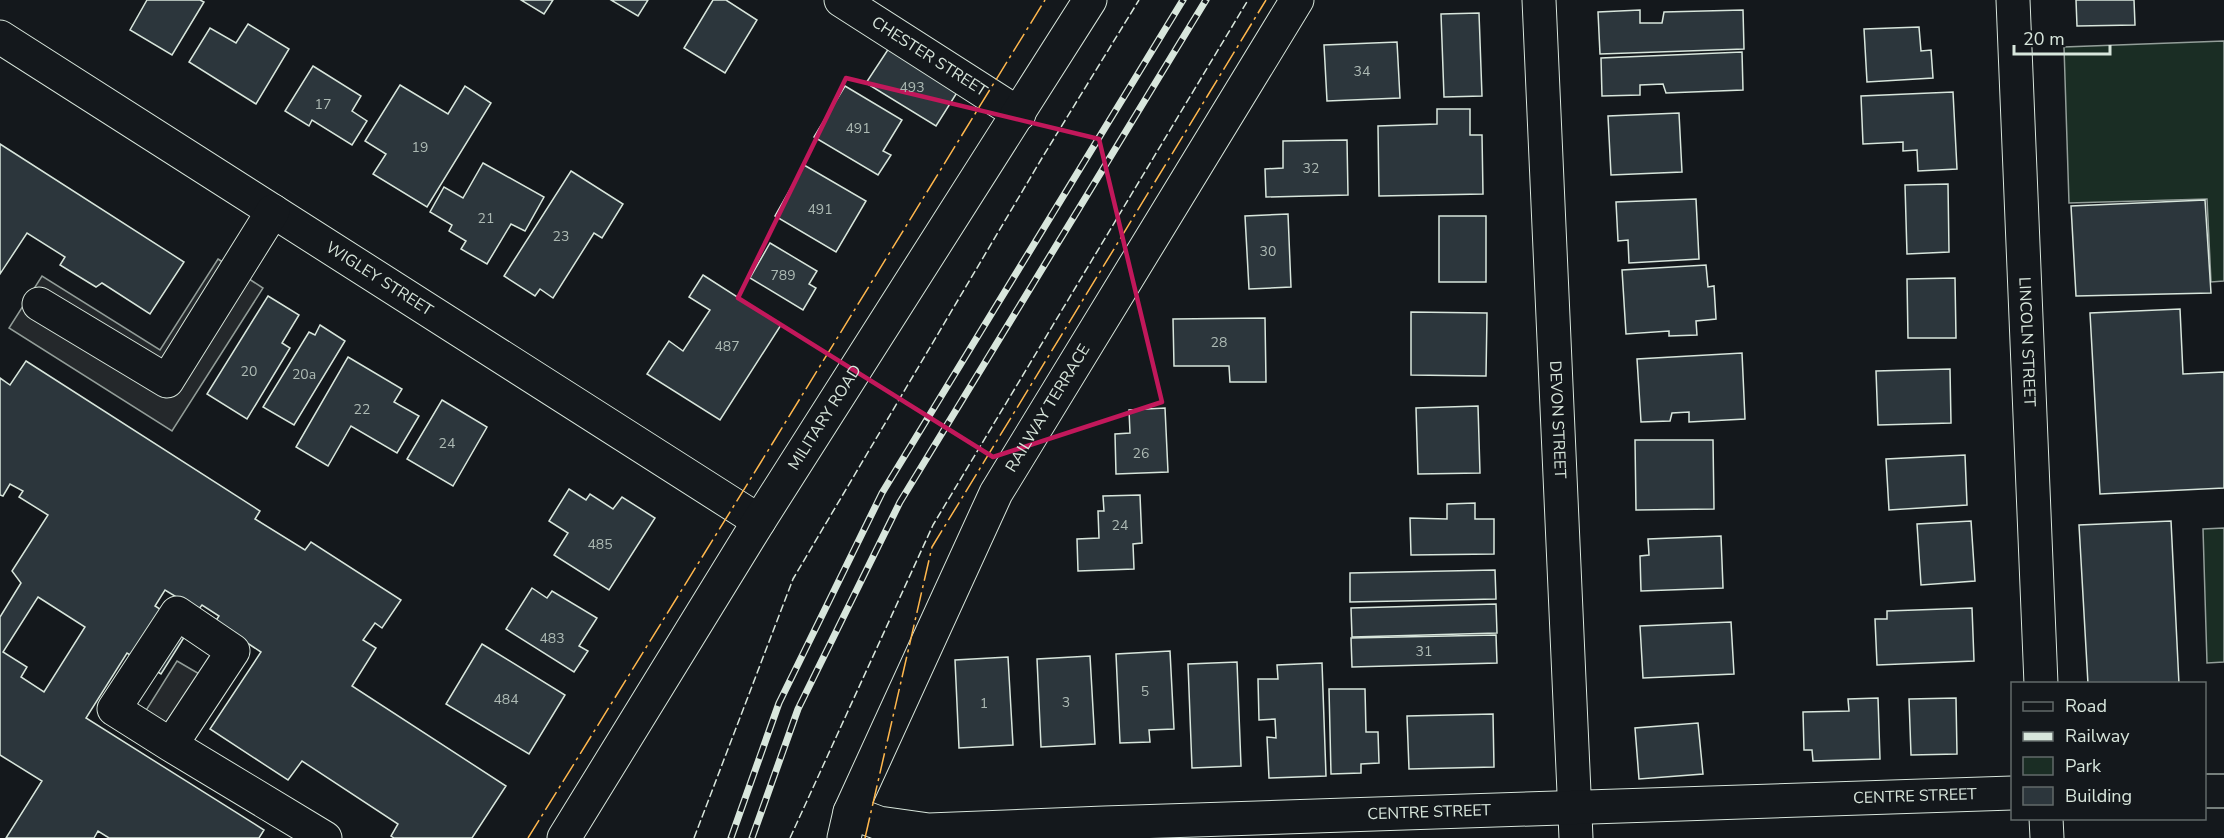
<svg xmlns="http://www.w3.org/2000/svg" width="2224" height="838" viewBox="0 0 2224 838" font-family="'Nunito Sans',sans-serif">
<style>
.green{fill:#1a2d24;stroke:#939e99;stroke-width:1.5}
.parking{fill:#24282b;stroke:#939e99;stroke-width:1.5}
.building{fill:#2c363c;stroke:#d8e6dc;stroke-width:1.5;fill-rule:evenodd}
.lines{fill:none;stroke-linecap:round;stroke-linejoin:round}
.minor-casing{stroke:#d8e6dc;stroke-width:35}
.major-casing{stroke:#d8e6dc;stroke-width:35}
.minor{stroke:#14181c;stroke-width:33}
.major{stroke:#14181c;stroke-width:33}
.rail-casing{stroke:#d8e6dc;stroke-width:7}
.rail{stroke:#14181c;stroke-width:4.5;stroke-dasharray:14;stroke-linecap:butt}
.fence{stroke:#d8e6dc;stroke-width:1.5;stroke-dasharray:8 3;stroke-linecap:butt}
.power{stroke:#ffb74d;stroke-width:1.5;stroke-dasharray:21 4.5 3 4.5;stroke-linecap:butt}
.marked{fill:none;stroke:#c2185b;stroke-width:4.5;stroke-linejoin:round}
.labels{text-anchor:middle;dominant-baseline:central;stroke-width:4.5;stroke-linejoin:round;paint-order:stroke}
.number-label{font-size:14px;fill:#adbab4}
.street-label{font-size:16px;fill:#d8e6dc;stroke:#14181c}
</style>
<rect width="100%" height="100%" fill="#14181c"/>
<!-- green -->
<g class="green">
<path d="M2224 41V281L2211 282 2207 199 2069 203 2064 47Z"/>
<path d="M2224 528V662L2207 663 2203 529Z"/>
</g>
<!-- parking -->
<g class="parking">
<path d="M218 259 263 288 172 431 9 328 42 276 160 350Z"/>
<path d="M177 661 220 686 188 738 145 712Z"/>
</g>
<!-- building -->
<g class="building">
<path d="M147 0H200L204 2 172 55 130 30Z"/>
<path d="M521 0H553L544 14Z"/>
<path d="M611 0H648L638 16Z"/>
<path d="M713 0H726L757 20 725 73 684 48Z"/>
<path d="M2076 0H2134L2135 25 2077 26Z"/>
<path d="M1640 10V23H1662L1664 12 1743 10 1744 49 1600 54 1598 12Z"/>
<path d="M1479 13 1482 96 1444 97 1441 14Z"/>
<path d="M248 24 289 49 256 104 189 62 210 28 236 43Z"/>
<path d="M1919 27 1921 51 1931 50 1933 78 1867 82 1864 29Z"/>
<path d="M1397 42 1400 98 1327 101 1324 45Z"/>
<path d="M889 48 958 91 936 126 866 83Z"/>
<path d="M1742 52 1743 90 1666 93 1663 84 1640 85V95L1602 96 1601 58Z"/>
<path d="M313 66 361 96 352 111 367 121 352 145 312 120 309 126 285 111Z"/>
<path d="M400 85 448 114 465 86 491 103 427 207 373 174 386 154 365 141Z"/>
<path d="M845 86 902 120 883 151 891 155 878 175 814 137Z"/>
<path d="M1953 92 1957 169 1918 171 1917 150 1903 151V142L1863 144 1861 96Z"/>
<path d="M1437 109H1470V135H1482L1483 194 1379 196 1378 126 1437 124Z"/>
<path d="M1679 113 1682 172 1611 175 1608 116Z"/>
<path d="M1347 140 1348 195 1266 197 1265 169 1283 168V141Z"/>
<path d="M0 144 184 262 150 314 102 283 96 287 60 265 65 257 27 233 0 274Z"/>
<path d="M483 163 544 197 525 231 511 224 487 264 461 249 466 241 449 231 452 225 430 212 444 187 463 198Z"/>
<path d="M804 165 866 201 836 252 775 216Z"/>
<path d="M571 171 623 204 602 238 594 233 553 298 540 289 535 296 504 276Z"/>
<path d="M1948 184 1949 252 1907 254 1905 185Z"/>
<path d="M1696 199 1699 259 1629 263 1628 240 1618 241 1616 202Z"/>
<path d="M2205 200 2211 293 2076 296 2071 206Z"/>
<path d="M1288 214 1291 287 1249 289 1245 216Z"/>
<rect x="1439" y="216" width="47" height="66"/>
<path d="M770 243 817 271 809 284 816 288 803 310 750 278Z"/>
<path d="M1706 265 1708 287 1714 286 1716 319 1696 321 1697 335 1669 336V331L1626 334 1622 270Z"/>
<path d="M703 275 781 325 720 420 647 374 669 341 683 351 710 310 689 297Z"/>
<path d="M1955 278 1956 338H1908L1907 279Z"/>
<path d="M268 296 299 315 282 343 290 348 247 419 207 394Z"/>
<path d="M2180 309 2183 374 2224 372V488L2100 494 2090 313Z"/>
<path d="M1411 312 1487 313 1486 376 1411 375Z"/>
<path d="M1265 318 1266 382H1230L1229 366H1174L1173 319Z"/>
<path d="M320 325 345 341 294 425 263 407 309 332 315 335Z"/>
<path d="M1742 353 1745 419 1689 422V412L1672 413 1670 421 1641 422 1637 359Z"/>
<path d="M348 357 402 389 394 402 419 416 397 453 351 426 328 466 296 447Z"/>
<path d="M26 361 260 511 255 519 305 550 311 542 401 600 382 628 375 623 363 640 376 648 352 686 506 786 472 838H394L391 836 398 824 302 761 288 780 210 729 261 652 215 622 219 616 202 605 198 610 165 590 155 606 190 628 161 674 127 653 86 718 264 830 259 838H109L98 831 94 838H6L42 781 0 755V617L21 583 12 571 48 515 19 497 23 491 10 484 3 496 0 495V378L10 385ZM38 597 85 627 44 692 21 677 27 667 3 652Z"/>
<path d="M1950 369 1951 423 1878 425 1876 371Z"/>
<path d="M442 400 487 427 453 486 407 459Z"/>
<path d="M1478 406 1480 473 1418 474 1416 408Z"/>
<path d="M1165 408 1168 472 1116 474 1115 434 1130 433 1129 410Z"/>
<path d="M1635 440H1713L1714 509 1636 510Z"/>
<path d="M1965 455 1967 505 1889 510 1886 459Z"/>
<path d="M569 489 586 500 590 494 613 509 622 497 655 518 609 590 554 555 568 533 549 521Z"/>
<path d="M1140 495 1142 543 1133 544 1134 569 1078 571 1077 539 1099 538 1098 511H1104L1103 496Z"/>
<path d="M1475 503V519H1494V554L1411 555 1410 518 1447 519V504Z"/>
<path d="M1971 521 1975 581 1921 585 1917 524Z"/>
<path d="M2171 521 2179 684H2088L2079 525Z"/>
<path d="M1721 536 1723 588 1641 591 1640 556 1649 555 1648 539Z"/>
<path d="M1495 570 1496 599 1350 602V573Z"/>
<path d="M532 588 547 598 552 591 597 618 579 646 588 651 574 672 506 629Z"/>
<path d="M1496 604 1497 633 1352 637 1351 608Z"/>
<path d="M1972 608 1974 661 1877 665 1875 619H1887V611Z"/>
<path d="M1731 622 1734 674 1643 678 1640 626Z"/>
<path d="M1496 635 1497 663 1352 667 1351 638Z"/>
<path d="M482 644 565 695 529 754 446 704Z"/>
<path d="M1170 651 1174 729 1149 730 1150 742 1120 743 1116 654Z"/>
<path d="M1090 656 1095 744 1041 747 1037 659Z"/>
<path d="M1008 657 1013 745 959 748 955 660Z"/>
<path d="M1237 662 1241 766 1192 768 1188 664Z"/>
<path d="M1322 663 1326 776 1269 778 1267 737 1276 738 1275 719 1259 720 1258 679H1278L1277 665Z"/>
<path d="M1329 689H1365L1366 732H1378L1379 763 1361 764V773L1331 774Z"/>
<path d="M1878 698 1880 759 1813 761 1812 750H1804L1803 712 1849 711 1848 699Z"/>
<path d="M1956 698 1957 754 1911 755 1909 699Z"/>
<path d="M1493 714 1494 767 1409 769 1407 716Z"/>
<path d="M1698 723 1703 774 1639 779 1635 728Z"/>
</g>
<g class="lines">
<defs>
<g id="minor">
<path id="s1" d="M841 0 1019 114"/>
<path id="s2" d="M1539 0 1576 838"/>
<path id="s3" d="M2013 0 2041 684"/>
<path id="s4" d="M0 37 759 521"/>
<path d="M39 304 167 381 273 211"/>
<path d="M171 745 233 651 177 613 114 709 171 745 325 838"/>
<path d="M2204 791H2224"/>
<path id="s5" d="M850 812 879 823 929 830 1104 823 2012 793"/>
<path d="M2046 818 2047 838"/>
<path id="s6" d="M844 838 850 812 996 493 1297 0"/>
</g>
<g id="major">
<path id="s7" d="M564 838 759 521 1090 0"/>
</g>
</defs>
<!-- minor casing -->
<use href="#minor" class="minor-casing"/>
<!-- major casing -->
<use href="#major" class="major-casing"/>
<!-- minor -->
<use href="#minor" class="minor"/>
<!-- major -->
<use href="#major" class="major"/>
<defs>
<g id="rail">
<path d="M731 838 779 703 882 493 1183 0"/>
<path d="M752 838 798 709 900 502 1206 0"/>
</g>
</defs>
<!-- rail casing -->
<use href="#rail" class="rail-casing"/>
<!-- rail -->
<use href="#rail" class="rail"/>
<!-- fence -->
<g class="fence">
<path d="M694 838 793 579 1042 158 1139 0"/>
<path d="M790 838 933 525 1248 0"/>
</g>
<!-- power -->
<g class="power">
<path d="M528 838 761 462 1045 0"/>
<path d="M865 838 932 547 1266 0"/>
</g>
</g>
<!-- marked area -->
<path class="marked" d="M846 78 1099 139 1162 402 993 457 738 298Z"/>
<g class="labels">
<!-- number labels -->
<g class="number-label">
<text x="1362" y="71">34</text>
<text x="912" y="87">493</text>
<text x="323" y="104">17</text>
<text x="858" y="128">491</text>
<text x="420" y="147">19</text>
<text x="1311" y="168">32</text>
<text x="820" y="209">491</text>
<text x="486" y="218">21</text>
<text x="561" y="236">23</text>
<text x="1268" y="251">30</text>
<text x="783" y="275">789</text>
<text x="1219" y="342">28</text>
<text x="727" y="346">487</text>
<text x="249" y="371">20</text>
<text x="304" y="374">20a</text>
<text x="362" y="409">22</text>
<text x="447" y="443">24</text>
<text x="1141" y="453">26</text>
<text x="1120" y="525">24</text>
<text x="600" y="544">485</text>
<text x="552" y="638">483</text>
<text x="1424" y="651">31</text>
<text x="1145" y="691">5</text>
<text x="506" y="699">484</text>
<text x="1066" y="702">3</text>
<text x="984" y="703">1</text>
</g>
<!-- street labels -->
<g class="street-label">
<text stroke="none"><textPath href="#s1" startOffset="105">CHESTER STREET</textPath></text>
<text stroke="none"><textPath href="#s4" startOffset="450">WIGLEY STREET</textPath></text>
<text stroke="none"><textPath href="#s3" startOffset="342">LINCOLN STREET</textPath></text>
<text stroke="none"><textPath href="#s6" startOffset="477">RAILWAY TERRACE</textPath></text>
<text stroke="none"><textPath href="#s7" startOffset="495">MILITARY ROAD</textPath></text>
<text stroke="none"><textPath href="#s2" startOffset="420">DEVON STREET</textPath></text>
<text stroke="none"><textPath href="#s5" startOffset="1068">CENTRE STREET</textPath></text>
<text stroke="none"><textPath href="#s5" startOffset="582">CENTRE STREET</textPath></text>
</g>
</g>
<!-- legend -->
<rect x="2011" y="682" width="195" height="138" fill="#14181c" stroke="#626a69" stroke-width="1.5"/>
<rect x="2023" y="702" width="30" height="9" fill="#14181c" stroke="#626a69" stroke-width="1.5"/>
<text x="2065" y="712" font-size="18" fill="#d8e6dc">Road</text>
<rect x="2023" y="732" width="30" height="9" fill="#d8e6dc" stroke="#626a69" stroke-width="1.5"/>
<text x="2065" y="742" font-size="18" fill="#d8e6dc">Railway</text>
<rect x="2023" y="757" width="30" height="18" fill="#1a2d24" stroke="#626a69" stroke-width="1.5"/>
<text x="2065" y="772" font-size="18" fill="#d8e6dc">Park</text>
<rect x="2023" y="787" width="30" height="18" fill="#2c363c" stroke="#626a69" stroke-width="1.5"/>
<text x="2065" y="802" font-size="18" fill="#d8e6dc">Building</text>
<!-- scale -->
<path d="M2014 45v9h96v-9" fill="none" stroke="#d8e6dc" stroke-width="3"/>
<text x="2023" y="45" font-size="18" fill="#d8e6dc" stroke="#14181c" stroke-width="4.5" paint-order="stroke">20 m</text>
</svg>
